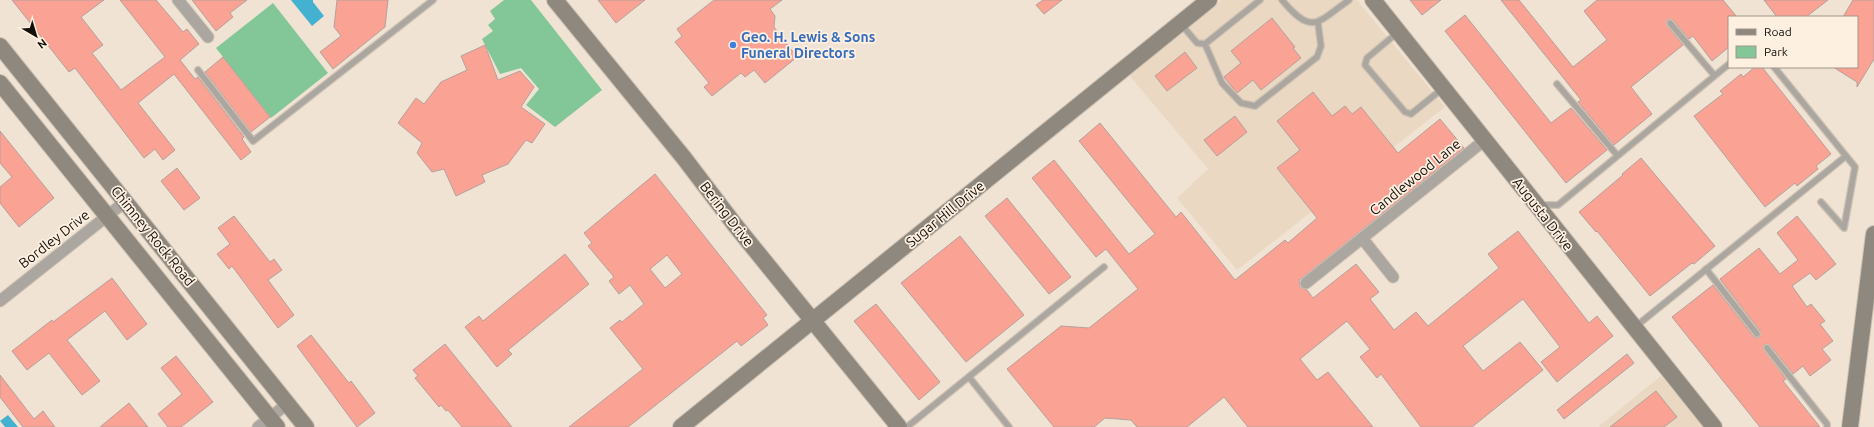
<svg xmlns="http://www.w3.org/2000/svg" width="1874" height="427" viewBox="0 0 1874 427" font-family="Ubuntu,sans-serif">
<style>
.built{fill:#ebd8c3}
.green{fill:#83c798}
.water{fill:#45b1d0}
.building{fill:#faa293;stroke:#b5a09c;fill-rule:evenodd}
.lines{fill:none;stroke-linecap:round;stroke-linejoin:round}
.lane-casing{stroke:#ccc1b3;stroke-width:8}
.street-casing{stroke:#ccc1b3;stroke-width:13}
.secondary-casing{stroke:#ccc1b3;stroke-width:18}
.lane{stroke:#aba7a0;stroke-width:5.5}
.street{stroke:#aba7a0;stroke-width:11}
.secondary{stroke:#8f887e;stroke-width:16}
.shop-dot{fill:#3f7fe0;stroke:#fef0e1;stroke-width:1.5}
.labels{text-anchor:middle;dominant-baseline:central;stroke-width:3.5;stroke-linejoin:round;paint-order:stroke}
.shop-label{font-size:14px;font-weight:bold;fill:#366cbe;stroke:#fef0e1;text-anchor:start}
.street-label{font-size:14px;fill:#120e09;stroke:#fef0e1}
</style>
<rect width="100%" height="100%" fill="#f0e3d3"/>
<!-- built -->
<g class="built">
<path d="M1221 0H1357L1445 107 1237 270 1177 198 1208 169 1129 75Z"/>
<path d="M1661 376 1703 427H1598Z"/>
</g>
<!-- green -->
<g class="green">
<path d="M504 0H531L602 90 555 127 526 105 539 89 521 68 500 74 482 39 493 31 488 25 495 19 490 11Z"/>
<path d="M273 3 328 73 271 118 216 48Z"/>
</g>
<!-- water -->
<g class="water">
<path d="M291 0H313V2L324 16 312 26Z"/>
<path d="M8 415 18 427H5L0 421Z"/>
</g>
<!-- building -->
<g class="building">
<path d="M12 0H104L81 17 103 45 92 53 121 90 165 57 120 0H156L183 32 187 29 199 44 180 60 195 79 198 77 244 137 242 139 251 152 241 160 174 74 138 103 175 150 163 160 155 149 144 158 75 68 69 72Z"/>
<path d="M192 0H247L230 13 233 17 216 31Z"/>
<path d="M337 0H388L385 27 333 69 320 52 341 36 334 27Z"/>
<path d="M598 0H645L616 23Z"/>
<path d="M714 0H782L770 9 775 16 774 27 797 57 765 83 754 70 745 77 741 73 712 96 704 87 709 83 675 42 682 36 677 29Z"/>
<path d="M1043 0H1062L1044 14 1036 5Z"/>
<path d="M1410 0H1441L1422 15Z"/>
<path d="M1501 0H1519L1573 67 1607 40 1584 11 1597 0H1723L1737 17H1729V47L1712 61 1693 36 1689 39 1673 20H1667V25L1683 45 1631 87 1652 114 1614 145 1578 102 1581 100Z"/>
<path d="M1764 0H1828L1806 17H1777Z"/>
<path d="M1853 0H1874V59L1857 87V82L1833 67H1857V17H1843Z"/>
<path d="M1465 15 1551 123 1571 108 1607 150 1566 183 1445 31Z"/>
<path d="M1272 18 1295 47 1293 48 1301 58 1261 90 1253 80 1237 93 1224 77 1241 63 1231 51Z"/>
<path d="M485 45 498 80 520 71 534 87 521 107 545 124 532 143 526 140 508 164 482 175 485 182 456 196 444 169 432 172 417 153 422 143 398 123 416 98 424 104 441 82 467 70 461 56Z"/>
<path d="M1185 52 1197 68 1167 91 1155 76Z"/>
<path d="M223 57 270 117 251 132 205 72Z"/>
<path d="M1755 67H1762L1831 154 1816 166 1818 169 1797 186 1795 183 1765 207 1694 116 1723 94 1720 91 1741 74 1743 77Z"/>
<path d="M1313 92 1332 116 1345 106 1352 114 1361 107 1398 153 1440 119 1464 148 1302 278 1299 280 1300 287 1307 290 1313 298 1356 264 1379 292 1370 299 1394 330 1416 312 1428 326 1499 268 1488 254 1518 231 1589 323 1597 316 1613 336 1557 382 1541 362 1560 347 1523 299 1463 346 1483 371 1520 342 1543 370 1472 427H1421L1381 374 1377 378 1360 357 1370 349 1347 321 1300 359 1317 380 1328 372 1373 427H1248L1224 397 1187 427H1137L1131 420 1105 418 1094 427H1054L1007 369 1061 326 1089 328 1138 289 1106 249 1096 257 1032 178 1054 160 1129 254 1155 234 1079 141 1100 123 1176 217 1181 212 1235 280 1285 240 1288 243 1317 218 1277 168 1300 150 1277 121Z"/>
<path d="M1235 116 1247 132 1217 156 1204 140Z"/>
<path d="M0 131 54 198 19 227 0 203V187L12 177 0 163Z"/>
<path d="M1641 158 1715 246 1694 264 1692 263 1650 296 1597 231 1596 232 1579 212 1623 175 1622 174Z"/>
<path d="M177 168 200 198 184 210 161 181Z"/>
<path d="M655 174 767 315 763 318 768 325 741 346 737 341 628 427H569L643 369 610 328 620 320 622 322 644 304 630 285 619 294 609 281 614 277 588 246 592 243 584 233ZM667 255 682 274 665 288 650 269Z"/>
<path d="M1007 198 1071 277 1049 294 985 216Z"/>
<path d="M234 216 270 262 274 259 282 270 268 280 294 315 278 328 232 266 229 269 217 254 230 244 218 228Z"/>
<path d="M1797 216 1836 264 1816 280 1810 273 1792 286 1807 307 1811 304 1825 321 1820 324 1833 341 1822 349 1831 360 1810 376 1803 366 1793 374 1770 345 1765 344 1763 348 1786 379 1783 381 1820 427H1760L1672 317 1713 285 1754 337 1757 338 1760 337V331L1720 279 1759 248 1780 274 1798 260 1777 233Z"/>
<path d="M960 236 1024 315 966 362 901 283Z"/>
<path d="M565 254 589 284 508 350 512 354 497 367 465 327 479 316 483 321Z"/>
<path d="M112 278 147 324 127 340 105 311 67 340 100 381 82 395 49 353 27 370 12 351 52 320 53 322Z"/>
<path d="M876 304 940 382 919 400 854 321Z"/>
<path d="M311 335 349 383 351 381 375 413 357 427 297 346Z"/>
<path d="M445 344 512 427H462L448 410 446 411 441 405 439 407 415 378 418 376 413 370Z"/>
<path d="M1627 354 1634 363 1564 419 1557 410Z"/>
<path d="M176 356 213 402 181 427H168L158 414 182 394 161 368Z"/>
<path d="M0 375 34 419 43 411 55 427H23L0 397Z"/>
<path d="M1656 391 1677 417 1664 427H1610Z"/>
<path d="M129 403 148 427H100Z"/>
</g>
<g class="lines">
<defs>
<g id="lane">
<path d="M1282 0C1312 36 1317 23 1349 0"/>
<path d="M1670 23 1714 75"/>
<path d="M1181 24 1197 43 1205 44 1260 0"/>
<path d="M1397 33 1367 58 1365 65 1405 112 1411 114 1442 89"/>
<path d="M1205 44 1222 83 1241 103 1255 106 1317 57 1321 46 1318 23"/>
<path d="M1774 67 1855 167 1844 228 1821 202"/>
<path d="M198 70 253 141 433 0"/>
<path d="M1557 84 1617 155"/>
<path d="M1540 205H1558L1729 64"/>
<path d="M1706 269 1757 334"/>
<path d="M1635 327 1846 156"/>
<path d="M1767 348 1827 424V427"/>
<path d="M969 377 1009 427"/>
<path d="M907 427 1104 267"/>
</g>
<g id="street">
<path d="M178 0 208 37"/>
<path d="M1362 238 1393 277"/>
<path d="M1306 283 1486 139"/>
<path d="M0 301 126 201"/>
<path d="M258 427 287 404"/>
</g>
<g id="secondary">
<path d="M555 0 684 158 735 225 899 427"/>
<path d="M1373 0 1714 427"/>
<path d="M0 46 306 427"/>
<path d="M0 83 277 427"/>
<path d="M681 427 1209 0"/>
<path d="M1850 427 1874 234"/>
</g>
</defs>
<!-- lane casing -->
<use href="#lane" class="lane-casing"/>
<!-- street casing -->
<use href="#street" class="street-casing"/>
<!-- secondary casing -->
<use href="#secondary" class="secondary-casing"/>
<!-- lane -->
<use href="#lane" class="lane"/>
<!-- street -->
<use href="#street" class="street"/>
<!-- secondary -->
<use href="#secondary" class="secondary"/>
</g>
<!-- markers -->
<circle class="shop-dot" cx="733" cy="45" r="4"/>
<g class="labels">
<!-- shop labels -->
<g class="shop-label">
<text x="741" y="37">Geo. H. Lewis &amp; Sons<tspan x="741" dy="16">Funeral Directors</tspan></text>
</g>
<!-- street labels -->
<g class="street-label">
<text transform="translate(1415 177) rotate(-39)">Candlewood Lane</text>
<text transform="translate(727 214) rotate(52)">Bering Drive</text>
<text transform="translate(945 214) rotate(-39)">Sugar Hill Drive</text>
<text transform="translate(1543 214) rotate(52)">Augusta Drive</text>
<text transform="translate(153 236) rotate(51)">Chimney Rock Road</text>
<text transform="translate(54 239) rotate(-38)">Bordley Drive</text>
</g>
</g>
<!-- legend -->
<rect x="1728" y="16" width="130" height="52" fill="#fef0e1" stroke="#a0968b"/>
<rect x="1736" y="29" width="20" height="6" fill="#8f887e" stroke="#a0968b"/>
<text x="1764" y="36" font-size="12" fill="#120e09">Road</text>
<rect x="1736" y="46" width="20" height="12" fill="#83c798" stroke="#a0968b"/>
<text x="1764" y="56" font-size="12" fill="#120e09">Park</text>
<!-- north arrow -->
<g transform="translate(36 36) rotate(142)" stroke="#fef0e1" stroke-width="3" paint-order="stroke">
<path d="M0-3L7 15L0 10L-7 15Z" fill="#120e09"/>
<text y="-6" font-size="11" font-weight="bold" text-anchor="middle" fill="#120e09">N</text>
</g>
</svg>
